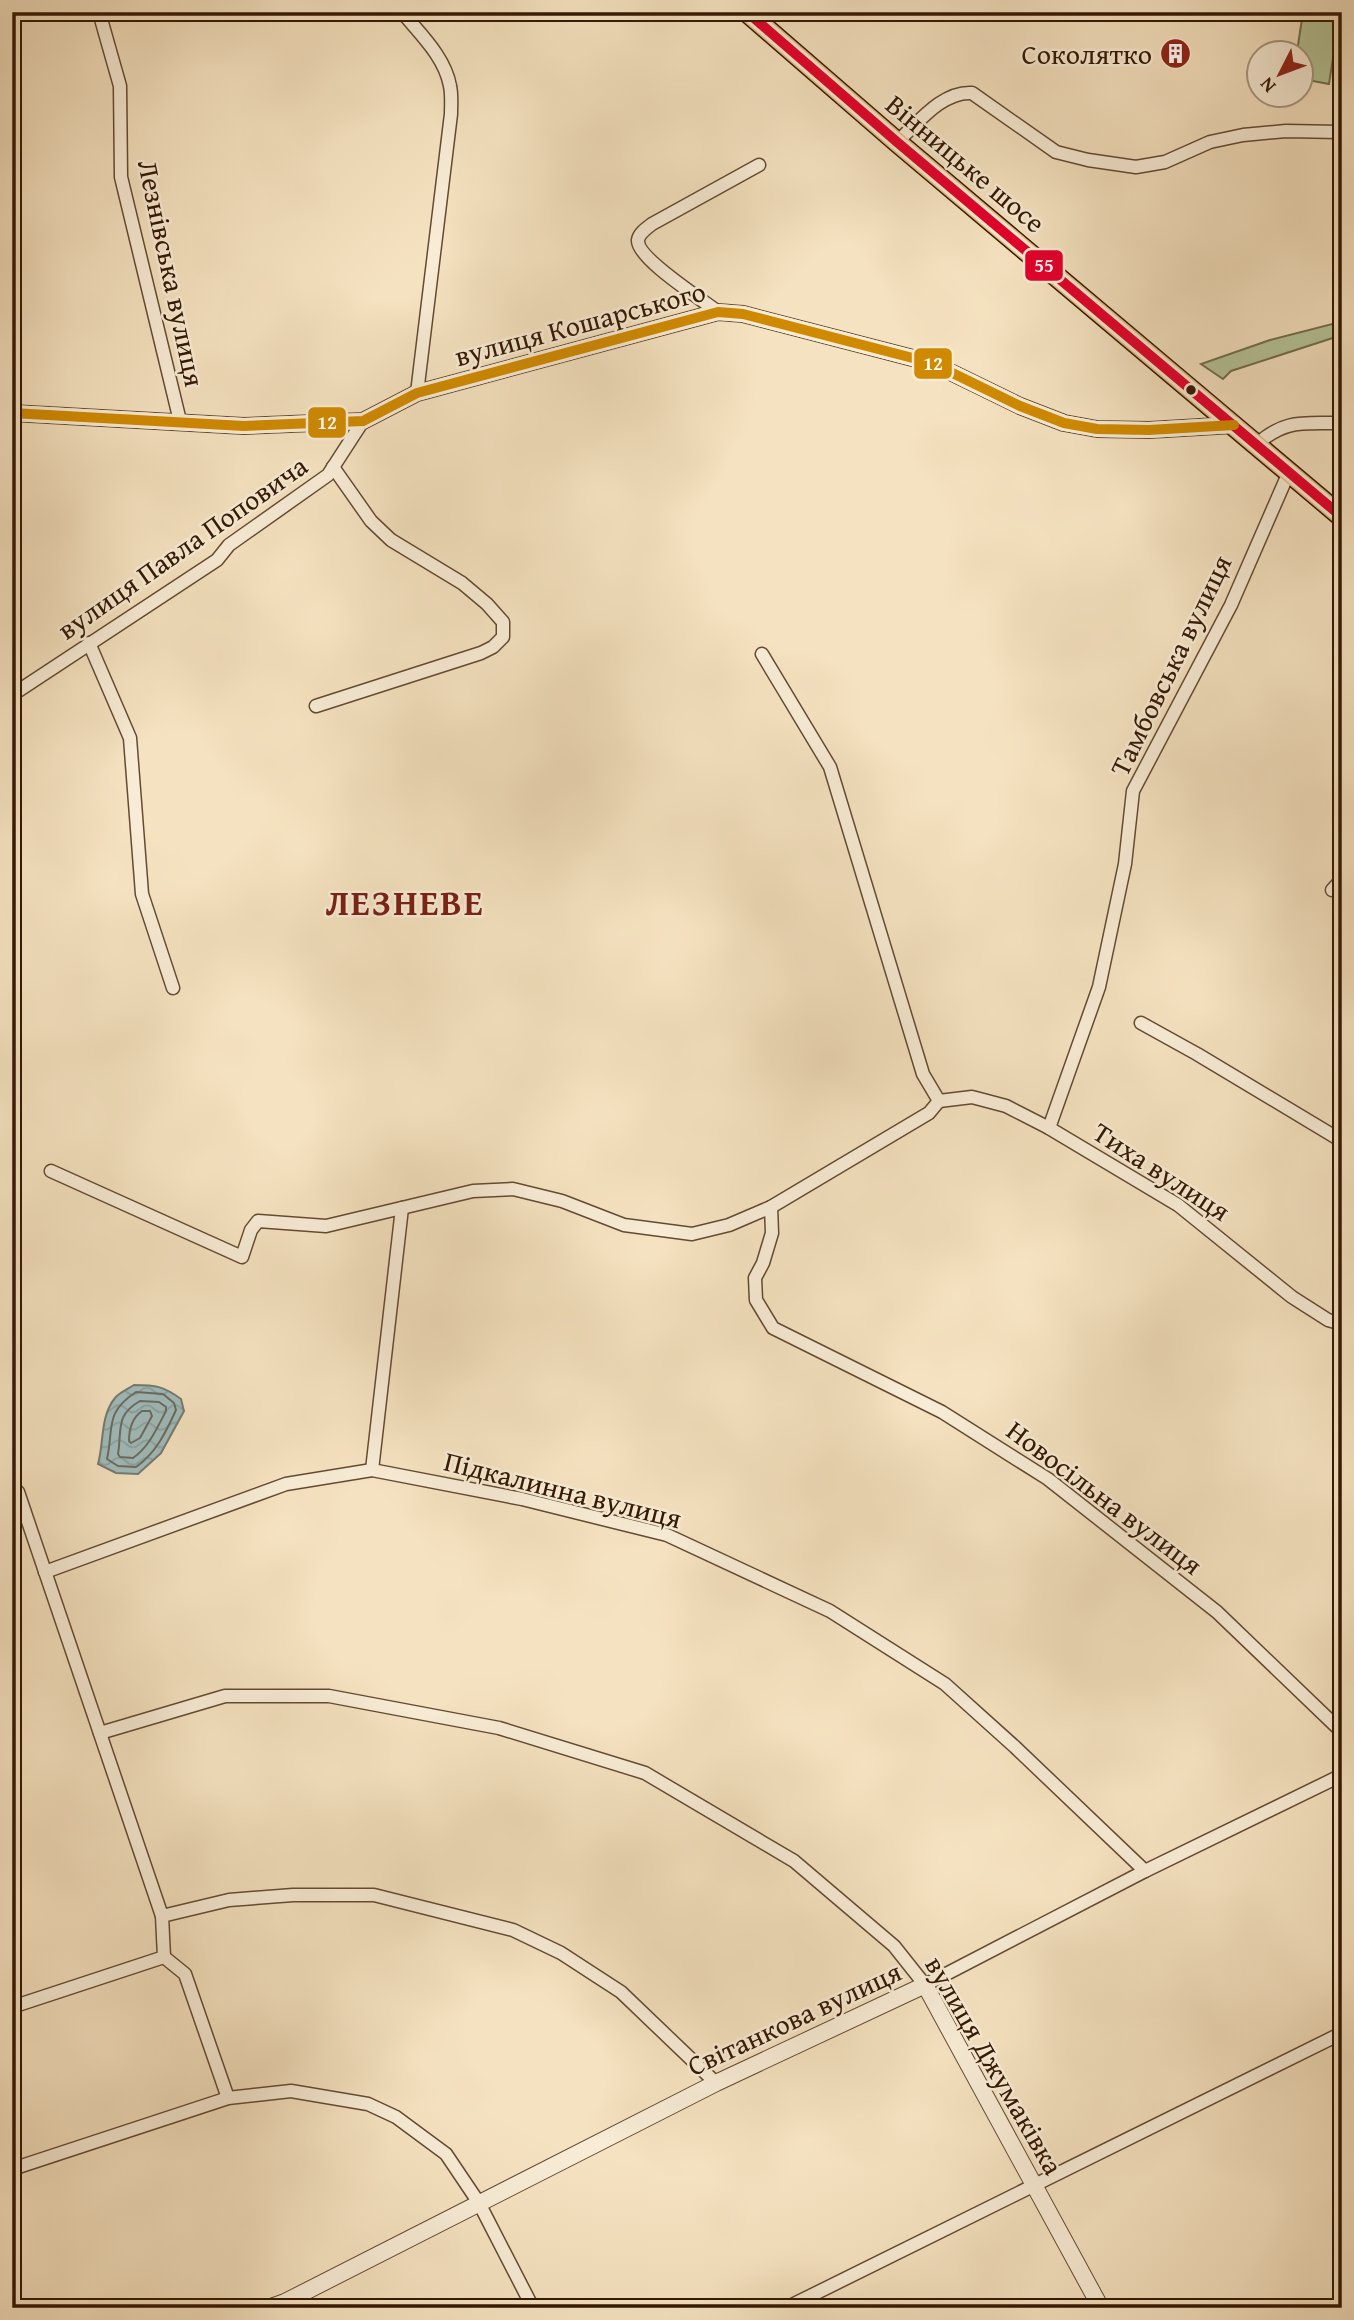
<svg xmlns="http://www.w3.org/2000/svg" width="1354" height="2320" viewBox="0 0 1354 2320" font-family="'Gentium Book Plus',serif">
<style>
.green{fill:#b5c498;stroke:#746e4e;stroke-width:2}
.water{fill:url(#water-waves);stroke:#757a72;stroke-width:2}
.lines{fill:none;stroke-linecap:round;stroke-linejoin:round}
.shore{stroke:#6a6a60;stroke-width:2}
.minor-casing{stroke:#644a32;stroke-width:15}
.tertiary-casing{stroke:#644a32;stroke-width:18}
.primary-casing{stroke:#341803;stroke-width:22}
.minor{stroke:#f8ecd6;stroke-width:12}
.tertiary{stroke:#f8ecd6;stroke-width:16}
.primary{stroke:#eac180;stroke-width:19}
.bus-1-casing{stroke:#f8ecd6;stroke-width:16}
.bus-2-casing{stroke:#f8ecd6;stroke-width:16}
.bus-1{stroke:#e4002b;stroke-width:10}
.bus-2{stroke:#d08a01;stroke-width:10}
.bus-dot{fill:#341803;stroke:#f8ecd6;stroke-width:2.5}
.labels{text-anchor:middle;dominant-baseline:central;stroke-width:5;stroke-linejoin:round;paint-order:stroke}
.poi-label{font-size:28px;fill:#341803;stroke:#f8ecd6;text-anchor:end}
.street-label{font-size:28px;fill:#341803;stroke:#f8ecd6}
.district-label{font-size:35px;font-weight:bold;letter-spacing:2px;fill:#7a1f14;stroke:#f8ecd6}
.line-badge{stroke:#f8ecd6;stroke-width:2.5}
.badge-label{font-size:19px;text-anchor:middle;font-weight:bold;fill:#fff}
</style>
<defs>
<pattern id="water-waves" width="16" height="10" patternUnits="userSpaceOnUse" patternTransform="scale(1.75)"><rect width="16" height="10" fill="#a0bcbc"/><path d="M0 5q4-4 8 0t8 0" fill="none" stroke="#8aa1a0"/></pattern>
</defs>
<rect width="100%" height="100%" fill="#f5e2c0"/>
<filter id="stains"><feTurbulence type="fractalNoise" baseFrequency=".00286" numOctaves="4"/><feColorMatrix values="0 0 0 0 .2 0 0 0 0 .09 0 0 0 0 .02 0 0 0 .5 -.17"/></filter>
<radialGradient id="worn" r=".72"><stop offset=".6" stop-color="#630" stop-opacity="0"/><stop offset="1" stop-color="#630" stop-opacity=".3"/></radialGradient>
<!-- green -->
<g class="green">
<path d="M1303 12 1340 13 1329 84 1302 79V52H1297Z"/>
<path d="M1332 324 1342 335 1231 371 1223 379 1201 364 1270 340Z"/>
</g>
<!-- water -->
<path class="water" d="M134 1385C156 1385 163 1386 181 1399L184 1411 161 1453 138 1474 116 1473 98 1464C104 1443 100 1416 115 1398 119 1393 128 1389 134 1385Z"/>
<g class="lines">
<!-- shore -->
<g class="shore">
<path d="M136 1392 163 1394 174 1403 176 1410C166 1432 156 1453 136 1467L118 1466 107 1459C114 1428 104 1413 136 1392Z"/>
<path d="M140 1401 159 1402 166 1407V1411C157 1428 149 1447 133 1458L120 1457 118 1454C122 1430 115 1415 140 1401Z"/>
<path d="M142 1411H150L152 1416 140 1438 131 1443 129 1441C129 1428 132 1418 142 1411Z"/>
</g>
<defs>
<g id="minor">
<path d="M99 12 120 86 121 177 180 421"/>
<path d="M402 12C420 34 445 57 450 86 452 95 451 105 451 114L417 393"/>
<path d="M1342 117 1340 132 1342 181"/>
<path d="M897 142C918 123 942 91 972 93L1056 152 1088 160 1136 167 1165 162 1210 142 1243 135 1286 131 1340 132"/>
<path d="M718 312C703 300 636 258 638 240 639 233 647 228 652 224L759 165"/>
<path d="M1256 445C1286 418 1304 424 1342 423"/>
<path d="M89 643 130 738 142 894 173 988"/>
<path d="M762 654 830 767 923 1074 939 1101"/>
<path d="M12 695 217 560 229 545 328 475 363 421"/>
<path d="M316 706 481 653 493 647 503 637V622L487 604 462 583 391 540 371 521 333 467"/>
<path d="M1332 890 1342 879"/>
<path d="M1141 1023 1197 1054 1342 1141"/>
<path d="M939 1101 972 1097 1006 1106 1049 1128 1178 1205 1292 1297 1328 1320 1342 1324"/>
<path d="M1049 1128 1099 987 1125 864 1133 791 1231 605 1289 472"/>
<path d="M51 1171 242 1257 251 1230 258 1221 326 1226 473 1191 513 1189 562 1201 624 1225 692 1234 729 1225 771 1207 929 1113 939 1101"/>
<path d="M771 1207 772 1233 763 1263 755 1278 756 1300 773 1328 942 1412 1048 1479 1217 1612 1342 1732"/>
<path d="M12 1420 14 1418"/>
<path d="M372 1470 402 1208"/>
<path d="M12 1486 18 1492 162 1916"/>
<path d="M45 1572 286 1484 372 1470 522 1499 667 1535 830 1611 945 1684 1015 1747 1145 1871"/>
<path d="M100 1733 225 1696H329L499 1728 645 1773 794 1861 894 1946 925 1985 1145 1871 1342 1775"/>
<path d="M164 1957 185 1974 228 2098"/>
<path d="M12 2007 164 1957 162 1916 229 1900 293 1895H374L513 1930 561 1953 621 1992 716 2083"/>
<path d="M12 2169 228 2098 291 2091 368 2104 396 2117 446 2154 479 2203 533 2308"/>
<path d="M786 2308 1342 2033"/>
</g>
<g id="tertiary">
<path d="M12 413 244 426 363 421 417 393 718 312 743 314 932 363 1020 406 1064 423 1097 429 1149 430 1234 425"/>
<path d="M268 2308 285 2302 716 2083 925 1985 1101 2308"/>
</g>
<path id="primary" d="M747 12 897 142 1342 517"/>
</defs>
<!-- minor casing -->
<use href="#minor" class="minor-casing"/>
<!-- tertiary casing -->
<use href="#tertiary" class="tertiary-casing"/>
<!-- primary casing -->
<use href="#primary" class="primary-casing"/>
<!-- minor -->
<use href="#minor" class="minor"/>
<!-- tertiary -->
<use href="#tertiary" class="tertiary"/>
<!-- primary -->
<use href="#primary" class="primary"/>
<defs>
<path id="bus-1" d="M747 12 897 142 1342 517"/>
<path id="bus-2" d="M12 413 244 426 363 421 417 393 718 312 743 314 932 363 1020 406 1064 423 1097 429 1149 430 1234 425"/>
</defs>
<!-- bus-1 casing -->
<use href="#bus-1" class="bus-1-casing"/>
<!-- bus-2 casing -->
<use href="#bus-2" class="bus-2-casing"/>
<!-- bus-1 -->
<use href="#bus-1" class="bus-1"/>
<!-- bus-2 -->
<use href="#bus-2" class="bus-2"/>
</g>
<!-- icons -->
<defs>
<symbol id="building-disc" viewBox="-11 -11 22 22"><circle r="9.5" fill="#8f2418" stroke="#f8ecd6"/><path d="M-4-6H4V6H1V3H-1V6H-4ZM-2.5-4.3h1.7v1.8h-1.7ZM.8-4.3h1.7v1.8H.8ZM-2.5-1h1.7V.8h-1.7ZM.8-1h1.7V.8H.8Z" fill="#fff"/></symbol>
</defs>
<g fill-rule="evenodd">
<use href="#building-disc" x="1158" y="36" width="35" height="35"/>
</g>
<!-- markers -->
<circle class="bus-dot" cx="1191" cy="390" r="6"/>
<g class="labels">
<!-- poi labels -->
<g class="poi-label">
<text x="1152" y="53">Соколятко</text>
</g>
<!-- street labels -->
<g class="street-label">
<text transform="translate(966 163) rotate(40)">Вінницьке шосе</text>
<text transform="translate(172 273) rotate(78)">Лезнівська вулиця</text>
<text transform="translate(580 323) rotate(-15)">вулиця Кошарського</text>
<text transform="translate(182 547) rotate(-35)">вулиця Павла Поповича</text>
<text transform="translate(1170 665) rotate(-64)">Тамбовська вулиця</text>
<text transform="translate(1162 1171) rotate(33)">Тиха вулиця</text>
<text transform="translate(563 1489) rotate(14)">Підкалинна вулиця</text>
<text transform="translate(1105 1497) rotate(37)">Новосільна вулиця</text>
<text transform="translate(794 2018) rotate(-25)">Світанкова вулиця</text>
<text transform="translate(995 2065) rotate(60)">вулиця Джумаківка</text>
</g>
<!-- district labels -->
<g class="district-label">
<text x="405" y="902">ЛЕЗНЕВЕ</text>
</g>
</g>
<g class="line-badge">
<rect x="1024" y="249" width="40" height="33" rx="7" fill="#e4002b"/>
<rect x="913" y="347" width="40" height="33" rx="7" fill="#d08a01"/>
<rect x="307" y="406" width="40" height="33" rx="7" fill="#d08a01"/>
</g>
<g class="badge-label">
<text x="1044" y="272">55</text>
<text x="933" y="370">12</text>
<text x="327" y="429">12</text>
</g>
<!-- margin -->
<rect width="1354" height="2320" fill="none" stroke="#f5e2c0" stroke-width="42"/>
<rect x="14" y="14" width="1326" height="2292" fill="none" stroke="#341803" stroke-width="3.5"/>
<rect x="21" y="21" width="1312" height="2278" fill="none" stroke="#341803" stroke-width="2"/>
<!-- north arrow -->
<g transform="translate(1280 74) rotate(228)"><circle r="33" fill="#f8ecd6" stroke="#aa9782" stroke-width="2"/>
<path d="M0-5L12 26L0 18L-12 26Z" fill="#8f2418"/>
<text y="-10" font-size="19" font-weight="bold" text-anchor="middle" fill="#341803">N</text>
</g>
<rect width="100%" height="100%" filter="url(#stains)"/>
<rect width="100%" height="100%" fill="url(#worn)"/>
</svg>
